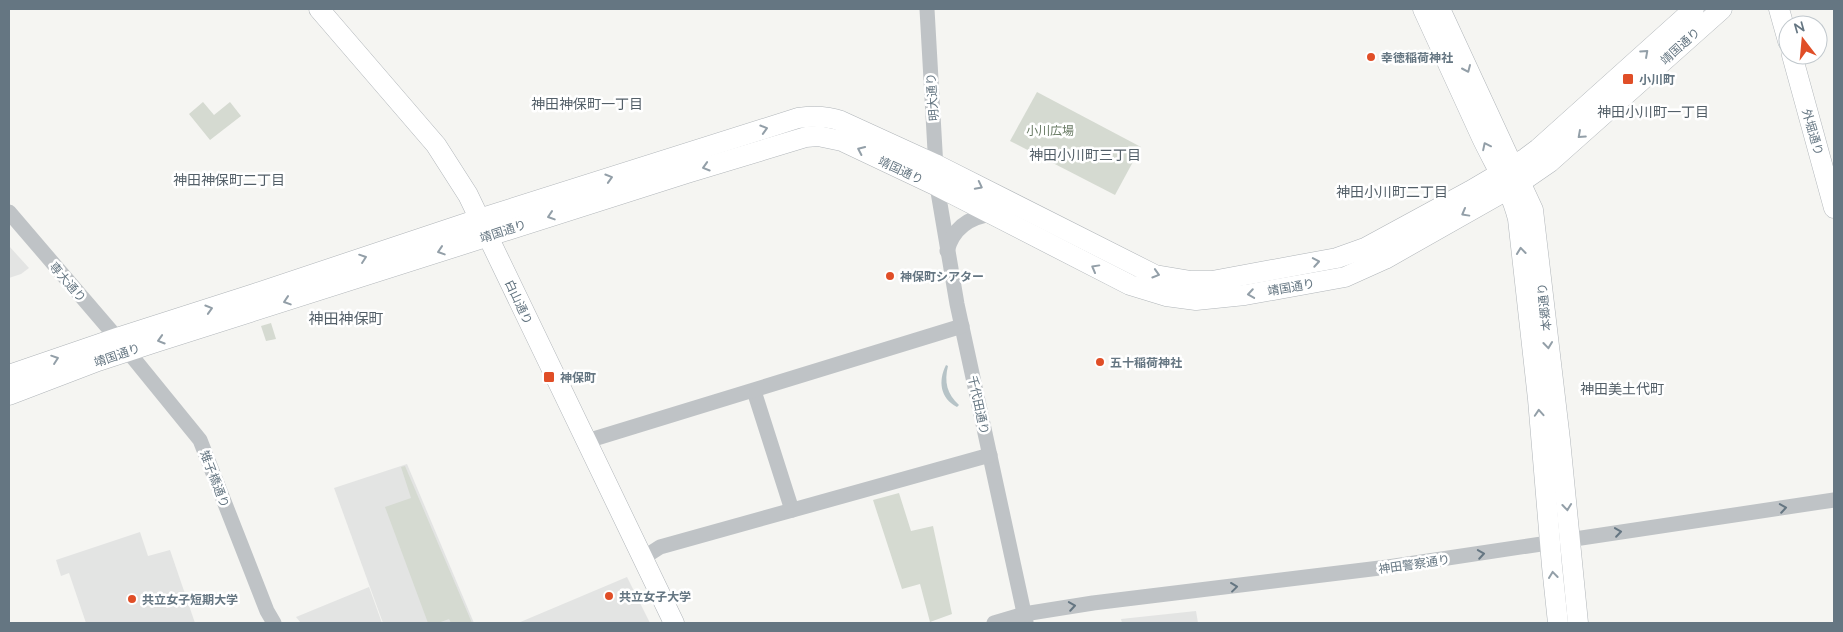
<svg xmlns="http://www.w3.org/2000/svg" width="1843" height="632" viewBox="0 0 1843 632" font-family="Lato,'Noto Sans JP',sans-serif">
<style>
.built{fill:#e3e4e3}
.green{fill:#d5dad1}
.water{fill:#b6c3c7}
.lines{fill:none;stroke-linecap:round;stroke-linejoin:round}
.major-casing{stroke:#b0b5b9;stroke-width:21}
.minor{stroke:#bfc3c6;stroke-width:15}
.major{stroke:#fff;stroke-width:20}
.oneway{stroke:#939fa8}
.oneway2{stroke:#657682}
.poi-dot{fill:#e04e27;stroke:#fff;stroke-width:2}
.labels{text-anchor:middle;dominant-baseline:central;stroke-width:5;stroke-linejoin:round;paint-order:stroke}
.street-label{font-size:12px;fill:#657682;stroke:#fff}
.poi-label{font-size:12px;font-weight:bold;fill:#657682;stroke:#fff;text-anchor:start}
.park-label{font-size:12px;fill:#687a63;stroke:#fff}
.neighbourhood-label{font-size:14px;fill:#535f68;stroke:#fff}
.quarter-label{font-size:15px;fill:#535f68;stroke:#fff}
</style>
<rect width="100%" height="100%" fill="#f5f5f2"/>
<!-- built -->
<g class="built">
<path d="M9 246 29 268 21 274 9 278Z"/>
<path d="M407 464 474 623H383L334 488Z"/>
<path d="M140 532 148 556 170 550 195 623H86L69 573 61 576 56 560Z"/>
<path d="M627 577 650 623H518Z"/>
<path d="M369 587 382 623H301L296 617Z"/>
<path d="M1196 611 1198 623H1122L1121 619Z"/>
</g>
<!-- green -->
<g class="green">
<path d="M1037 92 1141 147 1115 195 1010 141Z"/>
<path d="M203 102 214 115 230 102 241 116 210 140 189 114Z"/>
<path d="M271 323 276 339 266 341 261 326Z"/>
<path d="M405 466 472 623H451L449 619 438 623H428L385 507 411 498 401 467Z"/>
<path d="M899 493 911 531 933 526 952 614 930 622 920 584 902 589 873 500Z"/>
</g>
<!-- water -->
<path class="water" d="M946 365 948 366C944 382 947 394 959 405L957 407C940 398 938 381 946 365Z"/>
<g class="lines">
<defs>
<g id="major">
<path d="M319 9 436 145 468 195 674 623"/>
<path d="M1423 9C1443 52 1462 95 1482 138 1495 165 1511 190 1518 219L1538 399 1552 566 1558 623"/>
<path d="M1440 9 1533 210 1560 440 1578 623"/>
<path d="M1779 9 1788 41"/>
<path d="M1792 55 1834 208"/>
<path d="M9 375 117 338 254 294 479 219 798 118C813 116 827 116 841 121L935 164 1155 275 1191 281H1212L1337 258 1365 248 1470 191 1526 158 1538 149 1694 9"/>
<path d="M9 395 98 361 156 342 687 173 806 137 818 136 842 141 937 186 1130 285 1166 296 1196 300 1245 295 1345 277 1385 259 1521 182 1550 162 1722 9"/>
</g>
</defs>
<!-- major casing -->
<use href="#major" class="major-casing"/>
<!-- minor -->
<g class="minor">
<path d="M927 9 937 186 957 304 1026 622"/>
<path d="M9 212 117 338 200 440 267 611 274 623"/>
<path d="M947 251C953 228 969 217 992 214"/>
<path d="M754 391 792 510"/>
<path d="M587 441 962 326"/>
<path d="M643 558 660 547 990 455"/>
<path d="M994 623 1024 614 1093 603 1388 567 1834 500"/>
</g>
<!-- major -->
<use href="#major" class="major"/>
</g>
<!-- one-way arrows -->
<defs><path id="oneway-chevron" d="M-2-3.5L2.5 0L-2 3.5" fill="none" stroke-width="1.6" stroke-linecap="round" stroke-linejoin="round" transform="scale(1.25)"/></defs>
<g class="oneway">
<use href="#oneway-chevron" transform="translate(1645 53) rotate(-42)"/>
<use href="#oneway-chevron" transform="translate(1467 69) rotate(66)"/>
<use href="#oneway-chevron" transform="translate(764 129) rotate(-17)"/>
<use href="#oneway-chevron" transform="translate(1581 135) rotate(138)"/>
<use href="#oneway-chevron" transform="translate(1486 146) rotate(-116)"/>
<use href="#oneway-chevron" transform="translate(861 150) rotate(-155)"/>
<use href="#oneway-chevron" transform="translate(706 167) rotate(163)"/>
<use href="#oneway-chevron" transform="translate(609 178) rotate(-17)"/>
<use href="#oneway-chevron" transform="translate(979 186) rotate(27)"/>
<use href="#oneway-chevron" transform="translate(1465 213) rotate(151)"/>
<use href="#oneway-chevron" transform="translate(551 216) rotate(162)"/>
<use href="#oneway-chevron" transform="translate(441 251) rotate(162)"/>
<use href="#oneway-chevron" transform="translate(1521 251) rotate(-96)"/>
<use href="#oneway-chevron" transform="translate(363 258) rotate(-19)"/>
<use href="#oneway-chevron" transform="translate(1316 262) rotate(-10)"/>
<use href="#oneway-chevron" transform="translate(1095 268) rotate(-151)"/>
<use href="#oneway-chevron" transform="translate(1156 274) rotate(17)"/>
<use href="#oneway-chevron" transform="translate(1251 294) rotate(171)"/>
<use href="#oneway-chevron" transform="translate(287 301) rotate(162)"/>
<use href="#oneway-chevron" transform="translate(209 309) rotate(-17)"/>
<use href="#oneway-chevron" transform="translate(161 340) rotate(163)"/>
<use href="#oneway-chevron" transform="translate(1548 345) rotate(84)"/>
<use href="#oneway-chevron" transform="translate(55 359) rotate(-19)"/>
<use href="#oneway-chevron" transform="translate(1539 413) rotate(-94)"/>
<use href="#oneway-chevron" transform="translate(1567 507) rotate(84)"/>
<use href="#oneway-chevron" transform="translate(1553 575) rotate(-97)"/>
</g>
<g class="oneway2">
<use href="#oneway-chevron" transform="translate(1783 508) rotate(-9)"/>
<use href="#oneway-chevron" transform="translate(1618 532) rotate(-8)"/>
<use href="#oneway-chevron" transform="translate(1481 554) rotate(-9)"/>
<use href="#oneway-chevron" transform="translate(1234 587) rotate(-7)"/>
<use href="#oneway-chevron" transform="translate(1072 606) rotate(-9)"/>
</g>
<!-- markers -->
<g class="poi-dot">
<circle cx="1371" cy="57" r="5"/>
<rect x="1622" y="73" width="12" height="12" rx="2.5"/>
<circle cx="890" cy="276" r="5"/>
<circle cx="1100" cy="362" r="5"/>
<rect x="543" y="371" width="12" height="12" rx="2.5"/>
<circle cx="609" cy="596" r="5"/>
<circle cx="132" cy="599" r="5"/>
</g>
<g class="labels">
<!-- street labels -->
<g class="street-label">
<text transform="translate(1680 46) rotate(-42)">靖国通り</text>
<text transform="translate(932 97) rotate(-94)">明大通り</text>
<text transform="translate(1813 132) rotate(74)">外堀通り</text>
<text transform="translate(901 170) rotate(25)">靖国通り</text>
<text transform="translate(503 231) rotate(-18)">靖国通り</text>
<text transform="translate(68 282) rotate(49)">専大通り</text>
<text transform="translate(1291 287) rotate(-10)">靖国通り</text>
<text transform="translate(519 302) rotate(65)">白山通り</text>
<text transform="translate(1544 307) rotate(-96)">本郷通り</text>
<text transform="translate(117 355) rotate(-19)">靖国通り</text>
<text transform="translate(979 405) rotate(78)">千代田通り</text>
<text transform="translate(215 479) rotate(69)">雉子橋通り</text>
<text transform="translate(1414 564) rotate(-8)">神田警察通り</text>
</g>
<!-- poi labels -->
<g class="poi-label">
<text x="1381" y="57">幸徳稲荷神社</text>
<text x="1639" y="79">小川町</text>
<text x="900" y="276">神保町シアター</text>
<text x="1110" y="362">五十稲荷神社</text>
<text x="560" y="377">神保町</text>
<text x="619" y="596">共立女子大学</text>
<text x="142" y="599">共立女子短期大学</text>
</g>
<!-- park labels -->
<g class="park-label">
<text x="1050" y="130">小川広場</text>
</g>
<!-- neighbourhood labels -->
<g class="neighbourhood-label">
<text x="587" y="103">神田神保町一丁目</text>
<text x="1653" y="111">神田小川町一丁目</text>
<text x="1085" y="154">神田小川町三丁目</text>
<text x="229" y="179">神田神保町二丁目</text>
<text x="1392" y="191">神田小川町二丁目</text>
<text x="1622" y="388">神田美土代町</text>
</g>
<!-- quarter labels -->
<g class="quarter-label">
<text x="346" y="318">神田神保町</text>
</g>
</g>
<!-- border -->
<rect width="1843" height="632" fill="none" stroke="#657682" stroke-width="20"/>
<!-- north arrow -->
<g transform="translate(1803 40) rotate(344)"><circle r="24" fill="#ffffff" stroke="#c1c8cd"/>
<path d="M0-4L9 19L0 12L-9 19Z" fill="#e04e27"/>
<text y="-8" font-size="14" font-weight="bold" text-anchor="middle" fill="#657682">N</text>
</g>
</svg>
